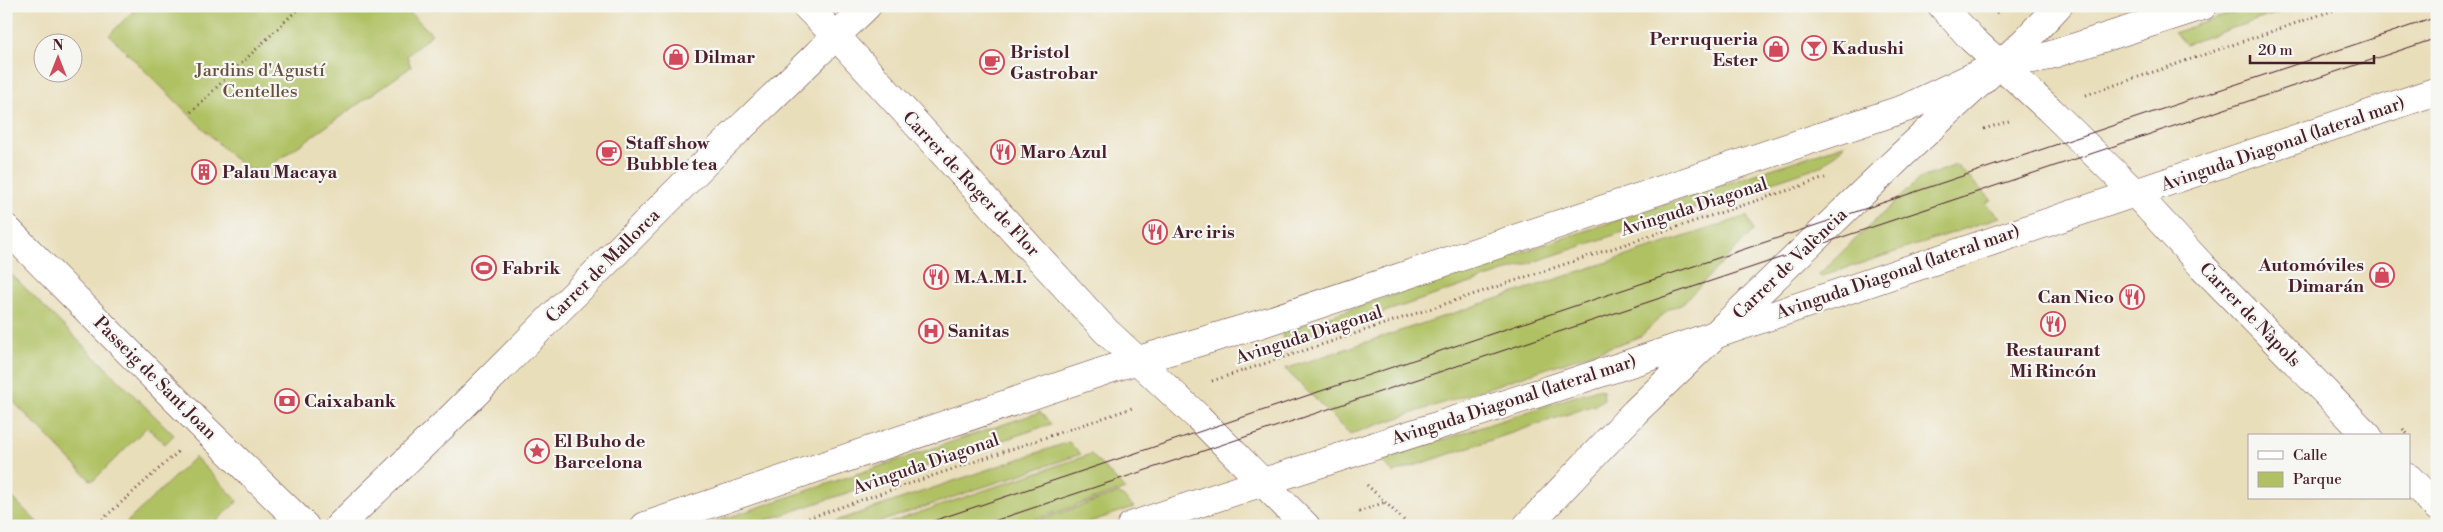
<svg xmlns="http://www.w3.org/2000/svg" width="2443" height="532" viewBox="0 0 2443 532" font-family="'Libre Bodoni',serif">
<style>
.green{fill:#b0c164;stroke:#7d7048}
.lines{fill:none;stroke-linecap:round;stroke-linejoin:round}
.minor-casing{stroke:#623c40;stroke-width:29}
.major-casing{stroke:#623c40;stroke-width:29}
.path{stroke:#623c40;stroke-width:3;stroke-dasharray:1 4;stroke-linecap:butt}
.minor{stroke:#fff;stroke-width:28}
.major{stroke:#fff;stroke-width:28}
.tram{stroke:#4a1f2b;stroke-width:1}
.labels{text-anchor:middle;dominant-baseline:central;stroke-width:4.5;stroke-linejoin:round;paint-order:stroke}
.poi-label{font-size:18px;font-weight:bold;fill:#4a1f2b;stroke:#f6f6f2;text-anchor:start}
.park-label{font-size:18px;fill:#69503c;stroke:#f6f6f2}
.street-label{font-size:18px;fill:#4a1f2b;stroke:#f6f6f2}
</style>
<rect width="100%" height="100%" fill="#f6f6f2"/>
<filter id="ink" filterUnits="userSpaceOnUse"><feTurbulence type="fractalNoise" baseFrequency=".02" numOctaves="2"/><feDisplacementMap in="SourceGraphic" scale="10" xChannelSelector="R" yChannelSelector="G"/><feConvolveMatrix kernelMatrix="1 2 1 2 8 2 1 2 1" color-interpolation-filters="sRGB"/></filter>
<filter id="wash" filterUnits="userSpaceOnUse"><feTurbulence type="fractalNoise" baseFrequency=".0096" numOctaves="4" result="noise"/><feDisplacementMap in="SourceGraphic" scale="20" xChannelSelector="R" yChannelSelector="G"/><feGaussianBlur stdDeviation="1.12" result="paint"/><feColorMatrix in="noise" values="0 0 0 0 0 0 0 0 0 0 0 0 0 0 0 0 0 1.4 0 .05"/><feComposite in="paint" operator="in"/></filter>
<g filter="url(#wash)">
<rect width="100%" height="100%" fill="#e9deba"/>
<!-- green -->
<g class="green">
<path d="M138 6H403L432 34 407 56 411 67 257 175 232 157 109 35Z"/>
<path d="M2252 6H2298L2186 44 2174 33Z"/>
<path d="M1846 144 1823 165 1286 345 1282 332Z"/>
<path d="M1956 165 1992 200 1986 203 2000 217 1820 277 1819 274 1919 179Z"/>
<path d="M1747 216 1753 231 1681 305 1669 309 1640 337 1350 434 1285 369Z"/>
<path d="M6 269 174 435 165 444 147 427 94 480H90L6 394Z"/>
<path d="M1597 389 1603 390 1604 399 1595 405 1393 473 1381 460Z"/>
<path d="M1040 412 1051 424 749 526H703Z"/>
<path d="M1069 442 1081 454 868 526H821Z"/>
<path d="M1091 454 1125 489 1016 526H880Z"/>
<path d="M195 457 238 501 211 526H123Z"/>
<path d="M6 491 41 526H11L6 520Z"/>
<path d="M1119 493 1134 507 1078 526H1022Z"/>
</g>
</g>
<g filter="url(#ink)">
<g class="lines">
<defs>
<g id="minor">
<path d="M806 6 837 37 1106 331 1198 417 1306 526"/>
<path d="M1942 6 1972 39 2049 109 2135 193 2203 267 2368 436"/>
<path d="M6 228 205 429 305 526"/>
<path d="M2409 478 2437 507"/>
<path d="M645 526 1122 365 1260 324 1906 108 2000 64 2041 58 2203 6"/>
<path d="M1131 526C1308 466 1487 411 1664 352 1921 265 2179 178 2437 91"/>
</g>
<g id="major">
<path d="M339 526 454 415 723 145 867 6"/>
<path d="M1527 526 1635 412 1903 154 2024 42 2058 6"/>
</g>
</defs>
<!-- minor casing -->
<use href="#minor" class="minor-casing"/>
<!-- major casing -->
<use href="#major" class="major-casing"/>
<!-- path -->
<g class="path">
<path d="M1996 13 2003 6"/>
<path d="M2086 95 2346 6"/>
<path d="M191 112 301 6"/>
<path d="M1984 129 2009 121"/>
<path d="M1212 381 1825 178"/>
<path d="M2403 429 2409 436"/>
<path d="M1367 485 1410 526"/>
<path d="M1359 512 1385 502"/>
<path d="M95 526 179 451"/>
<path d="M785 526 1135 407"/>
</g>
<!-- minor -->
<use href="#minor" class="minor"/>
<!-- major -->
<use href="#major" class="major"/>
<!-- tram -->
<g class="tram">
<path d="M918 526 2437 17"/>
<path d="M979 526 2437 38"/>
</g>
</g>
</g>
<!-- icons -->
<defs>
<symbol id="bar-ring" viewBox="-11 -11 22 22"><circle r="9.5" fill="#f6f6f2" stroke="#d1495b" stroke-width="1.5"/><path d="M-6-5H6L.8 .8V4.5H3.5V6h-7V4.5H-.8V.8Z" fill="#d1495b"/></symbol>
<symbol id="shop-ring" viewBox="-11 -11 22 22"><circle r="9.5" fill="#f6f6f2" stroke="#d1495b" stroke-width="1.5"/><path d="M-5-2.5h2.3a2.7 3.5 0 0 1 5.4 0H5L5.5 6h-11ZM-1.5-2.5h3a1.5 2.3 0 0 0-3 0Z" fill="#d1495b"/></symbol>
<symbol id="cafe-ring" viewBox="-11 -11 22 22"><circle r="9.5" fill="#f6f6f2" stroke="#d1495b" stroke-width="1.5"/><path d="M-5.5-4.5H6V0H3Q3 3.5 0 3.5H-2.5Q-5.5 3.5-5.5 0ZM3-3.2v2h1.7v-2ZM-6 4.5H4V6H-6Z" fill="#d1495b"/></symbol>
<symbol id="restaurant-ring" viewBox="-11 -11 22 22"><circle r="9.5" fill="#f6f6f2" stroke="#d1495b" stroke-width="1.5"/><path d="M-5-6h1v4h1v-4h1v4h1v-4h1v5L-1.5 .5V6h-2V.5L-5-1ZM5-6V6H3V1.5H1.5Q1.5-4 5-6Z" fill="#d1495b"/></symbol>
<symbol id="building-ring" viewBox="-11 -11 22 22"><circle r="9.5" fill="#f6f6f2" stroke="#d1495b" stroke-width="1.5"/><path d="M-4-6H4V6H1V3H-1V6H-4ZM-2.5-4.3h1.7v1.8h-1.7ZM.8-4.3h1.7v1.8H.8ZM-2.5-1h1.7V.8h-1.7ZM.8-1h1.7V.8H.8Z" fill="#d1495b"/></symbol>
<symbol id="stadium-ring" viewBox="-11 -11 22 22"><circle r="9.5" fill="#f6f6f2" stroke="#d1495b" stroke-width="1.5"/><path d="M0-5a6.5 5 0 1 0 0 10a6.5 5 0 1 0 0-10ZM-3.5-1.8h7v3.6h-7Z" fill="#d1495b"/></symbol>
<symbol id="hospital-ring" viewBox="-11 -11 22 22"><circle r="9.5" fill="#f6f6f2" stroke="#d1495b" stroke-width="1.5"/><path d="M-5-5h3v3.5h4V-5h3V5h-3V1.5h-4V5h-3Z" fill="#d1495b"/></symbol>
<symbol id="bank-ring" viewBox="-11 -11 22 22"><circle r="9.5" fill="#f6f6f2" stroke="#d1495b" stroke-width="1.5"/><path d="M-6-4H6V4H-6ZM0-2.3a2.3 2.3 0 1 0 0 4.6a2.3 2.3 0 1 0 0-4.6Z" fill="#d1495b"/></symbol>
<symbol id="sight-ring" viewBox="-11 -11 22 22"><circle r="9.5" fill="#f6f6f2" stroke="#d1495b" stroke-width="1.5"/><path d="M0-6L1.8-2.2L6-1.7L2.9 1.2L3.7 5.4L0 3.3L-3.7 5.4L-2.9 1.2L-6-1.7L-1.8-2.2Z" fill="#d1495b"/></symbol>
</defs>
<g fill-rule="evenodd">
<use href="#bar-ring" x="1800" y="34" width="28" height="28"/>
<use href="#shop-ring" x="1762" y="35" width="28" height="28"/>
<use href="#shop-ring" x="662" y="43" width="28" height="28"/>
<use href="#cafe-ring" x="978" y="48" width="28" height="28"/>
<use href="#restaurant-ring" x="989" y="138" width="28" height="28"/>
<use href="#cafe-ring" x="595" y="139" width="28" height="28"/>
<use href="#building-ring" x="190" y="158" width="28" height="28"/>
<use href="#restaurant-ring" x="1141" y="218" width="28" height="28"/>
<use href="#stadium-ring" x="470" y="254" width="28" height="28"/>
<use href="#shop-ring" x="2368" y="261" width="28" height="28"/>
<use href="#restaurant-ring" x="922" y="263" width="28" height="28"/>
<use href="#restaurant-ring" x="2118" y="283" width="28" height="28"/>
<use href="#restaurant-ring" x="2039" y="310" width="28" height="28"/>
<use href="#hospital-ring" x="917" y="317" width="28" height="28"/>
<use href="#bank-ring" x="273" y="387" width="28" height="28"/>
<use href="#sight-ring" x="523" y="437" width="28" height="28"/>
</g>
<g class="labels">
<!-- poi labels -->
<g class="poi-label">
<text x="1758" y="39" text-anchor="end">Perruqueria<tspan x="1758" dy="21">Ester</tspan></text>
<text x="1832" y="48">Kadushi</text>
<text x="1010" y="52">Bristol<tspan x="1010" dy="21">Gastrobar</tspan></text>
<text x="694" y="57">Dilmar</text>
<text x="626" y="143">Staff show<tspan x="626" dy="21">Bubble tea</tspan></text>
<text x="1020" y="152">Maro Azul</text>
<text x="222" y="172">Palau Macaya</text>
<text x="1172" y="232">Arc iris</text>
<text x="2364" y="265" text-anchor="end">Automóviles<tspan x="2364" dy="21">Dimarán</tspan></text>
<text x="502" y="268">Fabrik</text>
<text x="954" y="277">M.A.M.I.</text>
<text x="2114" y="297" text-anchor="end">Can Nico</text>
<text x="948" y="331">Sanitas</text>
<text x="2053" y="350" text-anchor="middle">Restaurant<tspan x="2053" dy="21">Mi Rincón</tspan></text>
<text x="304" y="401">Caixabank</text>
<text x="554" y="441">El Buho de<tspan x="554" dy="21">Barcelona</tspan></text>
</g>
<!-- park labels -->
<g class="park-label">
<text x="260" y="70">Jardins d'Agustí<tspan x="260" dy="21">Centelles</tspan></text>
</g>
<!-- street labels -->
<g class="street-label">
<text transform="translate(2283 144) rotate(-19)">Avinguda Diagonal (lateral mar)</text>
<text transform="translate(971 184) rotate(47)">Carrer de Roger de Flor</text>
<text transform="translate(1694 207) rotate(-18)">Avinguda Diagonal</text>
<text transform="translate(1790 264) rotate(-44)">Carrer de València</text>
<text transform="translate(603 266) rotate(-45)">Carrer de Mallorca</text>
<text transform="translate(1898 272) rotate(-19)">Avinguda Diagonal (lateral mar)</text>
<text transform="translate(2250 315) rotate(46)">Carrer de Nàpols</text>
<text transform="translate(1309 335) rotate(-18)">Avinguda Diagonal</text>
<text transform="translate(155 378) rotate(45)">Passeig de Sant Joan</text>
<text transform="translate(1514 400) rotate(-18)">Avinguda Diagonal (lateral mar)</text>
<text transform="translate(926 464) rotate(-19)">Avinguda Diagonal</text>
</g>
</g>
<!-- margin -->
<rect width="2443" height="532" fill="none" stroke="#f6f6f2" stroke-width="25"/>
<!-- legend -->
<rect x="2248" y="434" width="162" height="65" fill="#f6f6f2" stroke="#b1a0a2"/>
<rect x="2258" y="451" width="25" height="8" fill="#ffffff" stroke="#b1a0a2"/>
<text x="2293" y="460" font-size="15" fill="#4a1f2b">Calle</text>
<rect x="2258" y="472" width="25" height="15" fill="#b0c164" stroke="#b1a0a2"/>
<text x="2293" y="484" font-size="15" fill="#4a1f2b">Parque</text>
<!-- north arrow -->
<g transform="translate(58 58)"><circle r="24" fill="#f6f6f2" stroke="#b1a0a2"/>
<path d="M0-4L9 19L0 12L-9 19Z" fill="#d1495b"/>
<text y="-8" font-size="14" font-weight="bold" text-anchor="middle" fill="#4a1f2b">N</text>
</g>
<!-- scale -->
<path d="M2250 55v8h124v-8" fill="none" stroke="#4a1f2b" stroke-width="2.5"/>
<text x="2258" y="55" font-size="15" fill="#4a1f2b" stroke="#f6f6f2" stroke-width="4" paint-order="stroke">20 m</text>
</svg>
